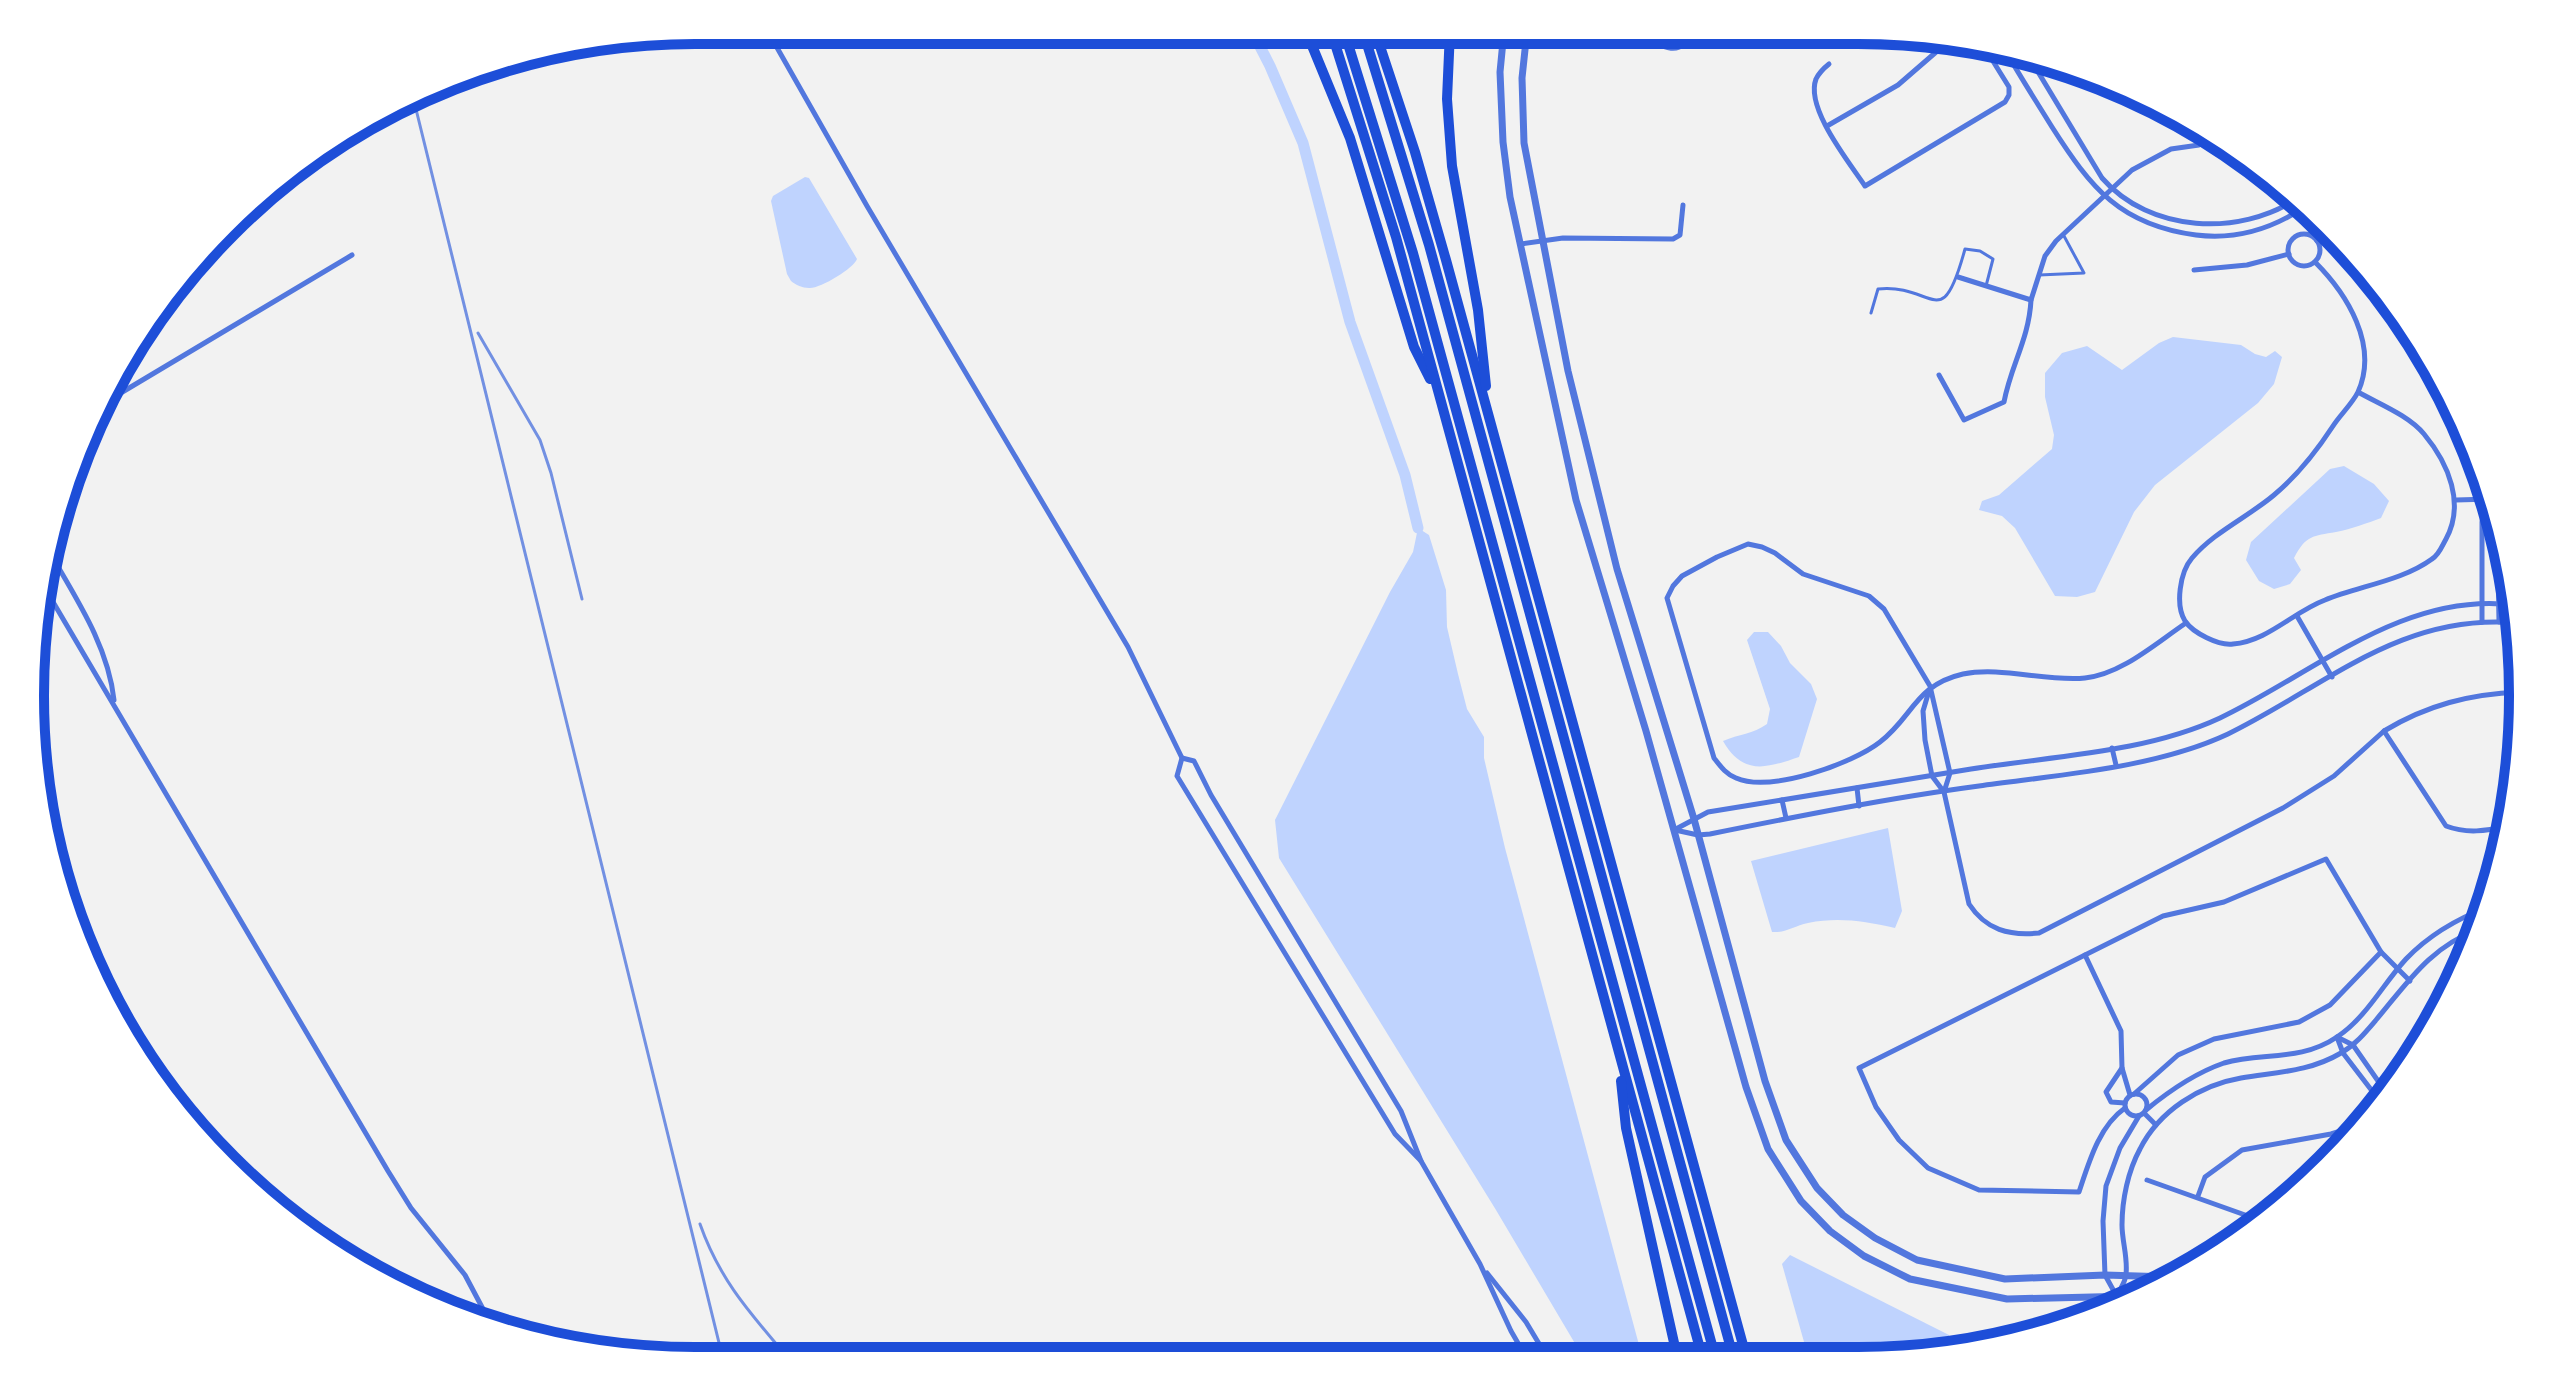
<svg xmlns="http://www.w3.org/2000/svg" width="2553" height="1391" viewBox="0 0 2553 1391" font-family="'Sofia Sans Condensed',sans-serif">
<style>
.water{fill:#bfd3fe}
.lines{fill:none;stroke-linecap:round;stroke-linejoin:round}
.canal{stroke:#bfd3fe;stroke-width:11}
.service{stroke:#5277de;stroke-width:3}
.minor{stroke:#5277de;stroke-width:5}
.tertiary{stroke:#5277de;stroke-width:7}
.motorway{stroke:#1d4ed8;stroke-width:10}
.rail{stroke:#7290e2;stroke-width:3}
.rim{fill:none;stroke:#1d4ed8;stroke-width:10}
</style>
<rect width="100%" height="100%" fill="#f2f2f2"/>
<!-- water -->
<g class="water">
<path d="M805 177 809 178 857 259C854 268 820 289 809 288 802 288 796 285 791 281L787 274 771 201 773 196Z"/>
<path d="M2173 337 2241 345 2255 354 2266 357 2275 351 2282 357 2274 384 2258 403 2155 485 2134 512 2095 592 2077 597 2055 596 2015 528 2002 516 1979 510 1982 501 1999 495 2052 449 2054 435 2045 397V373L2062 353 2087 346 2122 370 2159 343Z"/>
<path d="M2344 466 2374 484 2389 501 2381 518C2367 523 2352 529 2336 532 2313 536 2306 535 2294 558L2301 570 2290 584 2274 589 2259 581 2246 560 2251 542 2330 469Z"/>
<path d="M1418 528 1429 535 1446 590 1447 627 1458 674 1467 709 1484 737V758L1505 848 1642 1356 1583 1357 1496 1210 1279 858 1275 820 1390 592 1413 552Z"/>
<path d="M1754 632H1768L1781 646 1790 663 1811 684 1817 699 1799 757C1767 768 1743 776 1723 741 1739 734 1753 734 1767 724L1770 709 1747 640Z"/>
<path d="M1888 828 1902 911 1895 928C1864 921 1838 917 1808 923 1794 926 1786 933 1772 932L1751 861Z"/>
<path d="M1790 1255 1949 1335V1354L1808 1356 1782 1264Z"/>
</g>
<g class="lines">
<!-- canal -->
<path class="canal" d="M1252 31 1270 66 1303 143 1350 322 1405 475 1418 528"/>
<!-- service -->
<g class="service">
<path d="M2039 275 2084 273 2064 236"/>
<path d="M1871 313 1878 289C1935 283 1941 337 1965 249L1980 251 1993 259 1986 286"/>
</g>
<!-- minor -->
<g class="minor">
<path d="M767 30 867 206 1128 647 1182 758 1177 776 1395 1134 1421 1161"/>
<path d="M1647 31C1660 51 1683 57 1692 31"/>
<path d="M2004 48C2019 75 2036 101 2052 127 2091 188 2120 225 2196 235 2236 240 2274 228 2306 206"/>
<path d="M2026 52 2102 178C2150 233 2239 237 2298 198"/>
<path d="M1829 64C1824 68 1819 73 1816 79 1805 108 1849 162 1865 186L2005 102 2009 95V87L1983 45"/>
<path d="M1827 126 1898 85 1950 40"/>
<circle cx="2304" cy="250" r="16"/>
<path d="M2317 241 2331 232"/>
<path d="M1521 244 1563 238 1673 239 1680 235 1683 205"/>
<path d="M2315 262C2347 294 2379 345 2358 392 2352 404 2340 415 2333 426 2316 452 2298 475 2274 495 2248 517 2214 532 2192 558 2180 572 2175 605 2185 621 2193 633 2219 646 2233 644 2268 641 2293 612 2325 600 2359 586 2402 581 2432 559 2439 555 2442 546 2446 539 2465 504 2449 464 2424 434 2408 415 2379 404 2358 392"/>
<path d="M2194 270 2247 265 2289 254"/>
<path d="M1958 277 2031 300 2045 256 2056 241 2132 170 2171 149 2199 145 2213 136"/>
<path d="M2380 285 2440 386 2446 388"/>
<path d="M1939 375 1964 420 2004 402C2011 365 2029 339 2031 300"/>
<path d="M109 400 352 255"/>
<path d="M2456 500 2491 499"/>
<path d="M2497 514 2499 622"/>
<path d="M50 553C77 600 108 646 114 700"/>
<path d="M46 590 388 1171 411 1208 465 1275 492 1326"/>
<path d="M2297 616 2332 677"/>
<path d="M2482 622V522L2486 485"/>
<path d="M2186 623C2156 643 2122 674 2085 678 2045 682 2002 666 1963 674 1915 685 1913 717 1880 742 1852 764 1770 793 1736 778 1726 774 1721 767 1714 758L1667 598 1673 586 1682 576 1717 557 1748 544 1762 547 1775 553 1803 574 1869 596 1884 609 1930 686 1950 773 1944 792 1969 904C1986 930 2009 936 2039 933L2283 808 2334 776 2384 731"/>
<path d="M1929 691 1923 711 1925 740 1932 776 1944 792"/>
<path d="M2112 748 2116 765"/>
<path d="M1182 758 1194 761 1211 795 1401 1111 1421 1161 1480 1264 1511 1331 1526 1357"/>
<path d="M1857 788 1859 806"/>
<path d="M1782 800 1786 818"/>
<path d="M2507 826C2486 831 2467 834 2446 826L2384 731C2427 705 2470 694 2520 692"/>
<path d="M1674 830 1708 812C1796 798 1884 783 1971 769 2052 756 2145 753 2220 718 2313 674 2403 591 2514 605"/>
<path d="M1675 830 1698 835 1710 834C1799 816 1889 798 1979 786 2057 775 2156 768 2228 734 2326 686 2400 613 2517 623"/>
<path d="M2381 952 2410 981"/>
<path d="M2085 955 2121 1031 2122 1068 2130 1095"/>
<path d="M2337 1037 2343 1053 2379 1100"/>
<path d="M2337 1037 2353 1045 2385 1091"/>
<path d="M2122 1068 2106 1092 2111 1102 2125 1103"/>
<circle cx="2136" cy="1105" r="11"/>
<path d="M2125 1108C2099 1126 2089 1162 2079 1192L1979 1190 1928 1168 1899 1140 1876 1107 1859 1068 2163 916 2224 902 2326 859 2381 952 2330 1005 2299 1022 2214 1039 2178 1055 2134 1094"/>
<path d="M2146 1110C2169 1091 2195 1073 2224 1063 2262 1052 2300 1062 2337 1037 2366 1018 2383 984 2406 959 2428 936 2459 918 2488 907"/>
<path d="M2144 1113 2156 1125"/>
<path d="M2147 1180 2262 1221"/>
<path d="M2198 1196 2205 1177 2242 1150 2331 1134 2360 1125"/>
<path d="M1487 1273 1526 1322 1547 1357"/>
<path d="M2116 1295 2105 1275 2103 1221 2106 1186 2120 1148 2139 1116"/>
<path d="M2117 1296C2120 1289 2126 1281 2126 1274 2128 1258 2122 1241 2122 1225 2122 1200 2128 1171 2140 1149 2159 1111 2200 1085 2241 1078 2276 1072 2309 1072 2341 1053 2355 1045 2365 1033 2376 1020 2408 982 2430 947 2479 929"/>
</g>
<!-- tertiary -->
<g class="tertiary">
<path d="M1504 31 1500 72 1503 142 1510 197 1576 500 1646 731 1746 1087 1768 1149 1801 1201 1830 1231 1864 1256 1910 1279 2007 1299 2132 1296"/>
<path d="M1527 31 1522 78 1524 143 1568 371 1617 569 1694 819 1765 1081 1786 1140 1817 1188 1843 1215 1875 1238 1917 1260 2005 1279 2105 1275 2170 1277"/>
</g>
<!-- motorway -->
<g class="motorway">
<path d="M1306 31 1350 138 1414 347 1430 379"/>
<path d="M1331 31 1396 237 1702 1356"/>
<path d="M1344 31 1413 253 1715 1356"/>
<path d="M1363 31 1429 245 1733 1356"/>
<path d="M1375 31 1415 152 1446 260 1746 1356"/>
<path d="M1450 31 1447 99 1452 166 1478 310 1486 386"/>
<path d="M1621 1081 1626 1128 1677 1356"/>
</g>
<!-- rail -->
<g class="rail">
<path d="M414 101 723 1359"/>
<path d="M478 333 540 440 551 473 582 599"/>
<path d="M700 1224C720 1281 751 1314 789 1359"/>
</g>
</g>
<!-- crop -->
<path d="M0 0H2553V1391H0ZM695 44H1858A651 651 0 0 1 2509 695V696A651 651 0 0 1 1858 1347H695A651 651 0 0 1 44 696V695A651 651 0 0 1 695 44Z" fill="#fff" fill-rule="evenodd"/>
<path class="rim" d="M695 44H1858A651 651 0 0 1 2509 695V696A651 651 0 0 1 1858 1347H695A651 651 0 0 1 44 696V695A651 651 0 0 1 695 44Z"/>
</svg>
